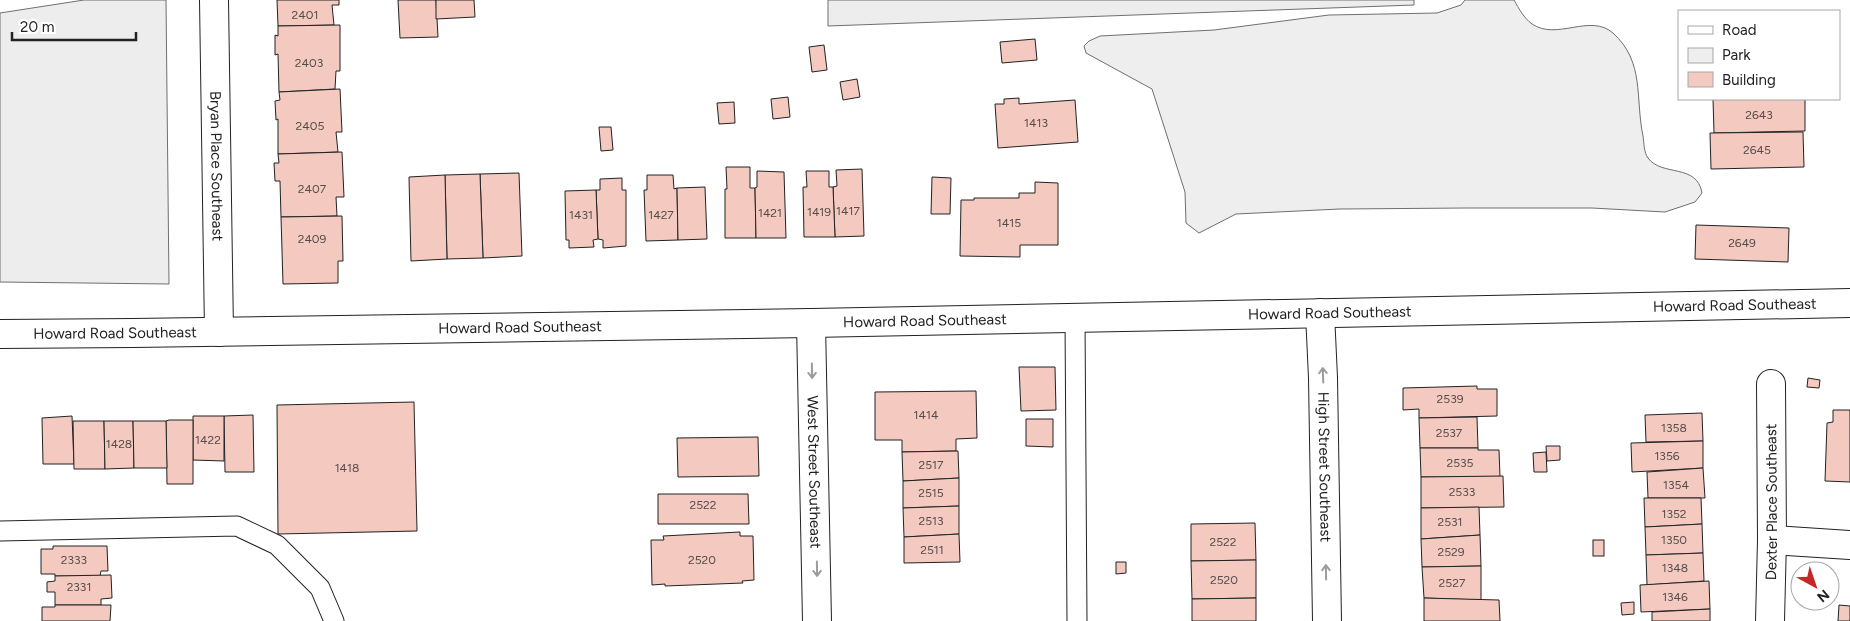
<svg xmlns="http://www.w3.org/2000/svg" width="1850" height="621" viewBox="0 0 1850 621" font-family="Figtree,sans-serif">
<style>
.green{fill:#eee;stroke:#6f6f6f}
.parking{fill:#ededed;stroke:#6f6f6f}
.building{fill:#f3c9c0;stroke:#222}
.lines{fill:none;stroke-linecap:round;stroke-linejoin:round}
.service-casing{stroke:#222;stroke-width:21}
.minor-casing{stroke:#222;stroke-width:30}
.service{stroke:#fff;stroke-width:19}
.minor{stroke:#fff;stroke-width:28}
.oneway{stroke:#9c9c9c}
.labels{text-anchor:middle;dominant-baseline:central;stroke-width:4;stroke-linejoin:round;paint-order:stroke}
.number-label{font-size:12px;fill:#564c4a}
.street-label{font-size:15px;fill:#222;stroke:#fff}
</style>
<rect width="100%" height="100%" fill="#fff"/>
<!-- green -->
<path class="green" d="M1465 0H1514C1519 9 1524 18 1532 24 1557 41 1590 13 1613 33 1645 62 1635 98 1643 136 1644 143 1644 153 1648 158 1662 177 1697 163 1702 193L1695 202 1665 212 1592 208H1466L1340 209 1236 214 1199 233 1186 223 1185 192 1152 89 1086 53 1084 46 1089 41 1100 36 1214 30 1329 15 1437 13 1461 5Z"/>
<!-- parking -->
<g class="parking">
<path d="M84 0H166L169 284 0 282V13Z"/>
<path d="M828 0H1414V5L828 26Z"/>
</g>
<!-- building -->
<g class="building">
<path d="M277 0H339V5H332L334 25 278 26Z"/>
<path d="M398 0H436L438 37 400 38Z"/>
<path d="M436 0H474L475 17 436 19Z"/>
<path d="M340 25V71H336L335 89 279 92 278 54 275 55V35L278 36V26Z"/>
<path d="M1035 39 1037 60 1002 63 1000 42Z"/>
<path d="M824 45 827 70 812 72 809 47Z"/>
<path d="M857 79 860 97 843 100 840 82Z"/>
<path d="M340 89 342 132H336L338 152 278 154V119L276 120 275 101 280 100 279 92Z"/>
<path d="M788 97 790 117 773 119 771 99Z"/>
<path d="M1019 98V104L1075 100 1078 142 998 148 995 104H1004V99Z"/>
<path d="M1713 99H1805V131L1714 133Z"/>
<path d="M734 102 735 123 719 124 717 103Z"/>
<path d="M599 127H611L613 150 601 151Z"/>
<path d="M1801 132H1803L1804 167 1711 169 1710 133Z"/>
<path d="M342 152 344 197H336L337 216 281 217 280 181H275L274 163H279L278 154Z"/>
<path d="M726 167H750V188H755L756 238H725V189H727Z"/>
<path d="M862 169 864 236 835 237 833 187 837 186 836 170Z"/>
<path d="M757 171 784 172 786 238H756L755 188 757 187Z"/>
<path d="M806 171H829V187H833L835 237H804L803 187H807Z"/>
<path d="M519 173 522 256 483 258 480 174Z"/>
<path d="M480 174 483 258 447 259 445 175Z"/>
<path d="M445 175 447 259 411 261 409 177Z"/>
<path d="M647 175H673L674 189 677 188 678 240 646 241 644 190H647Z"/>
<path d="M932 177 951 178 950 214H931Z"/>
<path d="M622 178V190H626V246L603 248V240L598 239 596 190H600V179Z"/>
<path d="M1035 182 1058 183V245H1020V257L960 256 961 200H974V198H1019V193H1035Z"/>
<path d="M705 187 707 239 678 240 677 188Z"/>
<path d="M596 190 598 239 593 240 594 247 569 248V240H566L565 191Z"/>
<path d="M342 216 343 261H338V283L283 284 281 217Z"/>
<path d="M1696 225 1789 228 1788 262 1695 259Z"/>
<path d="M1019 367H1055L1056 410 1021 411Z"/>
<path d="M1808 378 1820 380 1819 388 1807 387Z"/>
<path d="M1477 386V389H1497V416L1419 418V409L1403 410V388Z"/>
<path d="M976 391 977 438 956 439V451L902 452V440H875V392Z"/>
<path d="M414 402 417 531 278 534 277 405Z"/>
<path d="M1833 410H1850V482L1825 481 1827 423 1833 422Z"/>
<path d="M1702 413 1703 441 1646 442 1645 415Z"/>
<path d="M253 415 254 472H225L224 416Z"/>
<path d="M72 416 74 464H43L42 418Z"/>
<path d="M193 416H224V461L193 460Z"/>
<path d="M1477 417 1478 448H1420L1419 418Z"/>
<path d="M1026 419H1053V447L1026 446Z"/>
<path d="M169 420H193V484H167L166 421Z"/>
<path d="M73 421H104L105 469H74Z"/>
<path d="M104 421H133L134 468 105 469Z"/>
<path d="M133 421H166L167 468H134Z"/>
<path d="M758 437 759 476 678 477 677 438Z"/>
<path d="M1703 441V468L1632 472 1631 443Z"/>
<path d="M1546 446H1560V460L1547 461Z"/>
<path d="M1420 448H1478V450H1499L1500 477H1421Z"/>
<path d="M958 451 959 478 903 481 902 452Z"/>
<path d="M1546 452 1547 472H1534L1533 453Z"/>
<path d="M1703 468 1705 498H1648L1647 472Z"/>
<path d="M1503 476 1504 507 1421 508V477Z"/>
<path d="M959 478V506L903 508V481Z"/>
<path d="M658 494H748L749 524H658Z"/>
<path d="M1644 498H1701L1702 524 1645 527Z"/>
<path d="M959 506V534L904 537 903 508Z"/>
<path d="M1479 507 1480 535 1421 539V508Z"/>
<path d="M1255 523 1256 560 1191 561V524Z"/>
<path d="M1702 524 1703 553 1646 555 1645 527Z"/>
<path d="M740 532V536H753L754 580 742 581 743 583 665 586V584L652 585 651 540H664L663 536Z"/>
<path d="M959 534 960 562 904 563V537Z"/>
<path d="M1480 535 1481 566 1422 567 1421 539Z"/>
<rect x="1593" y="540" width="11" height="16"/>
<path d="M53 546H107L108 571H101L100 576H55V574H41V549H53Z"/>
<path d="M1703 553 1704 581 1647 585 1646 555Z"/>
<path d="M1256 560V598L1192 599 1191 561Z"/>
<path d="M1116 562H1126V573L1116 574Z"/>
<path d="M1481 566V600L1424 598 1422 567Z"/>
<path d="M111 575 112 598 101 599V605H55V592H47V582L55 581V576Z"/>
<path d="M1709 581 1710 609 1641 612 1640 585Z"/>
<path d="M1256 598V621H1192V599Z"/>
<path d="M1424 598 1499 600 1500 621H1424Z"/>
<path d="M1634 602V614L1622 615 1621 603Z"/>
<path d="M55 605H111L110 621H42V607H55Z"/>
<path d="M1839 605 1850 606V621H1838Z"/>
<path d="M1710 609V621H1652V612Z"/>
</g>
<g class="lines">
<defs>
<g id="service">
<path d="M1075 318 1077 621"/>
<path d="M0 531 237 526 277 545 320 588 334 621"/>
</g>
<g id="minor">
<path id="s1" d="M214 0 219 332"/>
<path id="s2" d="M1320 313 1323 378 1327 621"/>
<path id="s3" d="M811 323 817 621"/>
<path id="s4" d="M0 334 133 333 811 323 1850 303"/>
<path d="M1772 540 1850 545"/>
<path id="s5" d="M1770 621 1772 540 1771 384"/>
</g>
</defs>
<!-- service casing -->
<use href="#service" class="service-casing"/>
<!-- minor casing -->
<use href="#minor" class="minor-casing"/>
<!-- service -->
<use href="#service" class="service"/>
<!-- minor -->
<use href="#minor" class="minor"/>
</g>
<!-- one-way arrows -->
<defs><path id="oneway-shaft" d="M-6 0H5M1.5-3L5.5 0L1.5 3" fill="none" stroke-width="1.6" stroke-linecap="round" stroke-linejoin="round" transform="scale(1.25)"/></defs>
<g class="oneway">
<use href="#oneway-shaft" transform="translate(812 371) rotate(89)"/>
<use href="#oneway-shaft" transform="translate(1323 375) rotate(-92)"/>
<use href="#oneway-shaft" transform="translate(817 569) rotate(89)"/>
<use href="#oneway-shaft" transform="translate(1326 572) rotate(-91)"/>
</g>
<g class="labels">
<!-- number labels -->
<g class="number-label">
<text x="305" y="15">2401</text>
<text x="309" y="63">2403</text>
<text x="1759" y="115">2643</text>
<text x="1036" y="123">1413</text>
<text x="310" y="126">2405</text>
<text x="1757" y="150">2645</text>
<text x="312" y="189">2407</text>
<text x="848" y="211">1417</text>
<text x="819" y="212">1419</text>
<text x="770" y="213">1421</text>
<text x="581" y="215">1431</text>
<text x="661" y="215">1427</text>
<text x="1009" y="223">1415</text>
<text x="312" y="239">2409</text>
<text x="1742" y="243">2649</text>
<text x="1450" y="399">2539</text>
<text x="926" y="415">1414</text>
<text x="1674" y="428">1358</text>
<text x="1449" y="433">2537</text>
<text x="208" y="440">1422</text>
<text x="119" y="444">1428</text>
<text x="1667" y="456">1356</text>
<text x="1460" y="463">2535</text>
<text x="931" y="465">2517</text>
<text x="347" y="468">1418</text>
<text x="1676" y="485">1354</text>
<text x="1462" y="492">2533</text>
<text x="931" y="493">2515</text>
<text x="703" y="505">2522</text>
<text x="1674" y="514">1352</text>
<text x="931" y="521">2513</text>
<text x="1450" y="522">2531</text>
<text x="1674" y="540">1350</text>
<text x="1223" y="542">2522</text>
<text x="932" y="550">2511</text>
<text x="1451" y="552">2529</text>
<text x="74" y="560">2333</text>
<text x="702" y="560">2520</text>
<text x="1675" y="568">1348</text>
<text x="1224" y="580">2520</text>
<text x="1452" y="583">2527</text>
<text x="79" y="587">2331</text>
<text x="1675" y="597">1346</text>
</g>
<!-- street labels -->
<g class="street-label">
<text stroke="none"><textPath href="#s1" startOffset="166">Bryan Place Southeast</textPath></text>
<text stroke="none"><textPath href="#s4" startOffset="1735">Howard Road Southeast</textPath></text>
<text stroke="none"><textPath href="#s4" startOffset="1330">Howard Road Southeast</textPath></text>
<text stroke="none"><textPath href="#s4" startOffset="925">Howard Road Southeast</textPath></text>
<text stroke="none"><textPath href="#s4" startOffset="520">Howard Road Southeast</textPath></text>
<text stroke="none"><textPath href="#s4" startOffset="115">Howard Road Southeast</textPath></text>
<text stroke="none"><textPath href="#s2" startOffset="154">High Street Southeast</textPath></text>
<text stroke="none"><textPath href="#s3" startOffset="149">West Street Southeast</textPath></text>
<text stroke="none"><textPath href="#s5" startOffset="119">Dexter Place Southeast</textPath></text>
</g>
</g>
<!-- legend -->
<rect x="1678" y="10" width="162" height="90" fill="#ffffff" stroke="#a7a7a7"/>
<rect x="1688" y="26" width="25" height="8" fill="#ffffff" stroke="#a7a7a7"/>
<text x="1722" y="35" font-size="15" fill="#222222">Road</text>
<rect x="1688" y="48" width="25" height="15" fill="#eeeeee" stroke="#a7a7a7"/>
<text x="1722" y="60" font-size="15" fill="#222222">Park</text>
<rect x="1688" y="72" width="25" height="15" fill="#f3c9c0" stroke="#a7a7a7"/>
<text x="1722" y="85" font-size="15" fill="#222222">Building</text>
<!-- north arrow -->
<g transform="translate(1815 586) rotate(140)"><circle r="24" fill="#ffffff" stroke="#a7a7a7"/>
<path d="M0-4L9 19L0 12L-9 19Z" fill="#c62828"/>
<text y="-8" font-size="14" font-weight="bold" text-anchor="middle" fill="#222222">N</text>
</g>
<!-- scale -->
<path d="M12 32v8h124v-8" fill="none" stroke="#222222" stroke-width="2.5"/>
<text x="20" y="32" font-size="15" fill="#222222" stroke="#ffffff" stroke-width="4" paint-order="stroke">20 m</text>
</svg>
